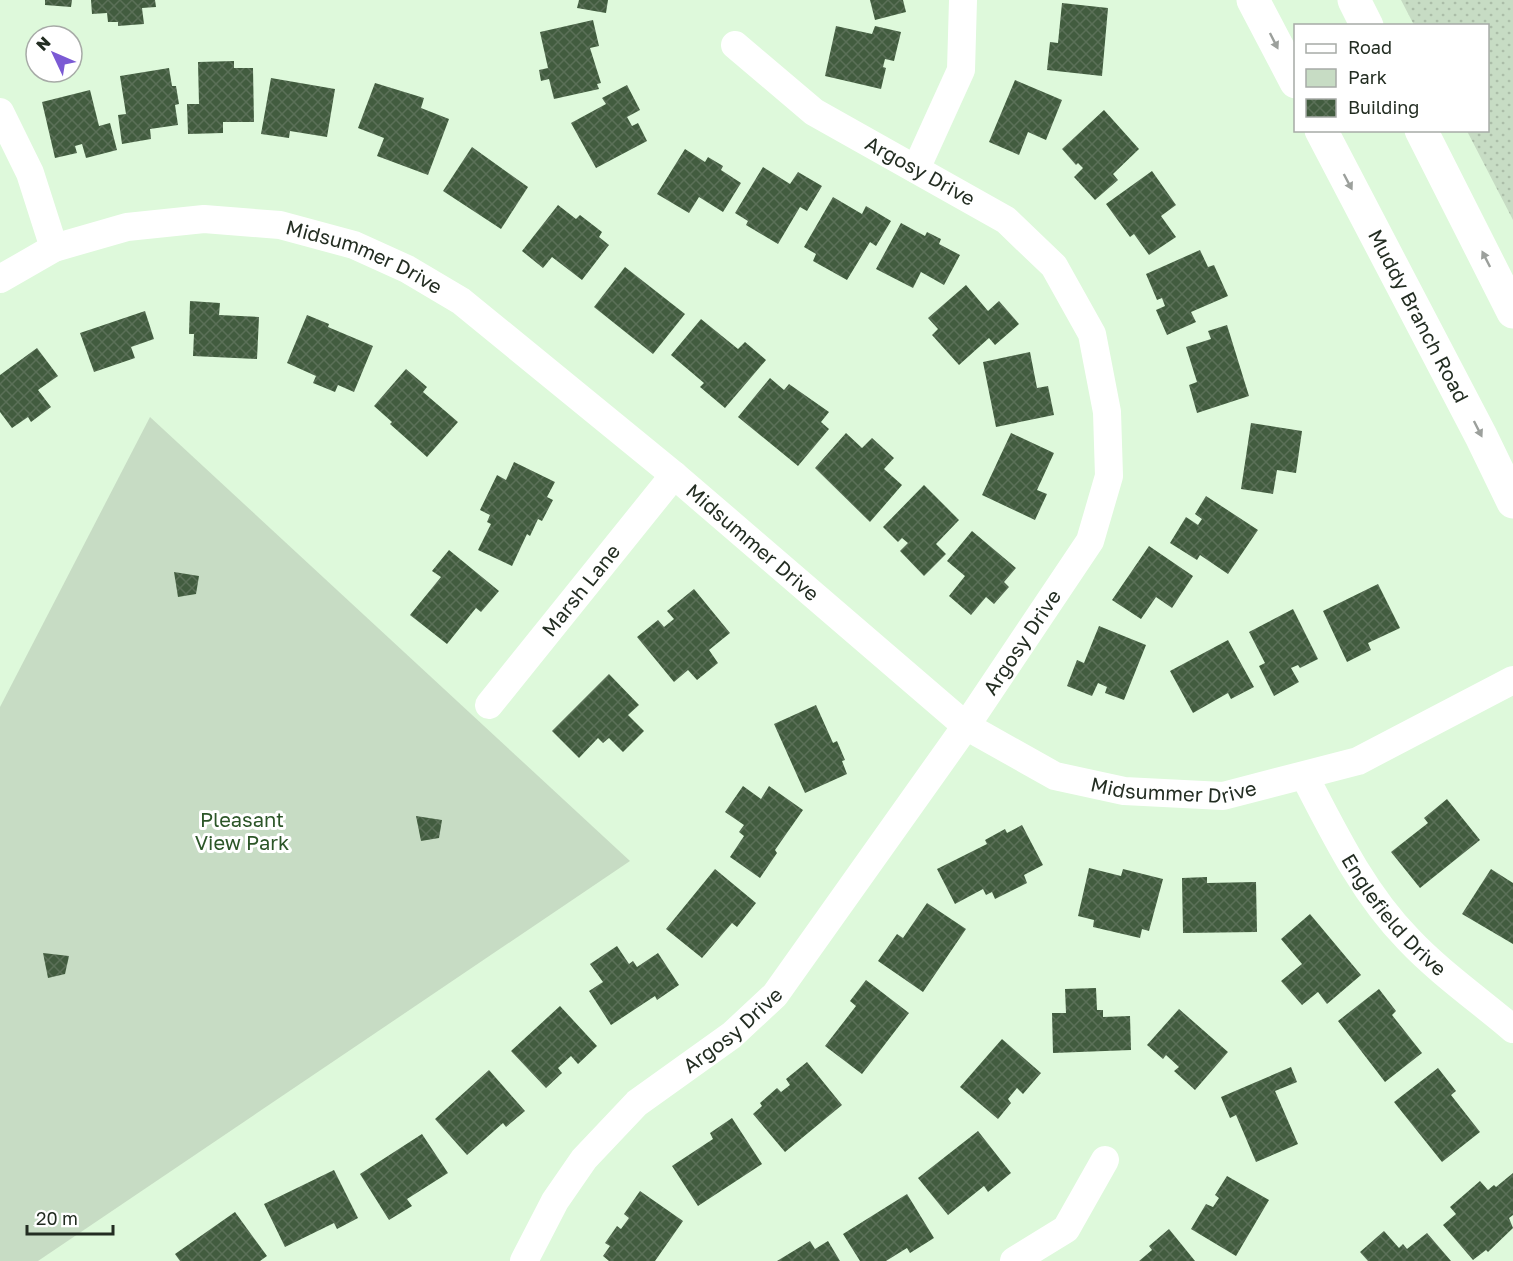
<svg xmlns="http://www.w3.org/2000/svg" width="1513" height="1261" viewBox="0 0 1513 1261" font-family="'Golos Text',sans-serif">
<defs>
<pattern id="grass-dots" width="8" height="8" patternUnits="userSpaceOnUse" patternTransform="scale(1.5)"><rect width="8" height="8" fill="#c7dcc4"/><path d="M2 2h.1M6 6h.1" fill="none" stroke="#abbda8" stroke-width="1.8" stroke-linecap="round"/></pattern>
<pattern id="building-cross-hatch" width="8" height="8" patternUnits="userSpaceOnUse" patternTransform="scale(1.5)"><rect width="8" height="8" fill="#425c3f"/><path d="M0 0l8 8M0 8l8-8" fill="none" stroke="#5b7058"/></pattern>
</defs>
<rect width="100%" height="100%" fill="#def9db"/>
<polygon fill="url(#grass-dots)" points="1401,0 1513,0 1513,220 1467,131 1488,130 1488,26 1414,25"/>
<polygon fill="#c7dcc4" points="150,417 630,861 38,1261 0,1261 0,707"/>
<g fill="url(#building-cross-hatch)">
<polygon points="45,0 72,0 71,7 45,5"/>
<polygon points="91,0 155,0 156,7 142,8 144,24 118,26 118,22 108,22 107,13 92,14"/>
<polygon points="579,0 608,0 606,13 577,8"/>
<polygon points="870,0 903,0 906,12 875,20"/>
<polygon points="1062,3 1108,8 1102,76 1047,70 1050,42 1058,43"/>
<polygon points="593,20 599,46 590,48 601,83 597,84 599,89 554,99 549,79 541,81 539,70 548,68 540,32"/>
<polygon points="836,26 872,34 875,26 901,32 894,61 885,59 883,67 886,68 881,89 825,76"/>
<polygon points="234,61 234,68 253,68 254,122 223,122 223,133 188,134 187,104 199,104 198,62"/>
<polygon points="169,68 172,86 176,86 179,104 175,105 178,125 150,129 151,139 122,144 118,115 126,114 120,76"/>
<polygon points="271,78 335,89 327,137 290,131 289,138 261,134"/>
<polygon points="1015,80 1062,100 1046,140 1028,132 1019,155 989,142"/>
<polygon points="375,83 424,98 421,108 449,119 428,175 377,156 384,138 358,128"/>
<polygon points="627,85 640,110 627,117 632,126 638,123 647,141 596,168 571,123 606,104 602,98"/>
<polygon points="90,90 99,126 110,123 117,150 86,158 82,144 75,146 77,153 55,158 42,102"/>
<polygon points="1104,110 1139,149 1113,174 1118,180 1095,200 1074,177 1083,168 1078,163 1076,165 1062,149"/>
<polygon points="472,147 528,187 501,229 443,191"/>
<polygon points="685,149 705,162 708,157 723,166 721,170 741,183 723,212 699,197 689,213 657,194"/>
<polygon points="763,167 790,184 798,172 822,186 807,211 800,207 778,244 746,225 748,221 735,213"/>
<polygon points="1152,171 1176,205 1161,216 1176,237 1149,255 1134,234 1130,237 1106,204"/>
<polygon points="833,197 862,214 866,206 891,221 876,246 870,242 847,280 813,261 816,254 804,247"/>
<polygon points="558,205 576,219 580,215 602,232 599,237 609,245 582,280 552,257 543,268 522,251"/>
<polygon points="901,223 925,236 927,232 941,239 939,244 960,255 944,285 921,272 913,288 876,269"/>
<polygon points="1200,250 1208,267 1214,265 1228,296 1191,312 1196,322 1167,335 1156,310 1165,306 1162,298 1157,300 1146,274"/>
<polygon points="625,267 685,314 653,354 594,307"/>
<polygon points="966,285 988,311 999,301 1019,324 995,345 989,338 959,365 932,335 938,329 928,318"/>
<polygon points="190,301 220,303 219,315 259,317 257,359 193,356 194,334 189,334"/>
<polygon points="145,311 154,339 131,347 135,358 94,372 80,333"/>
<polygon points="307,315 329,324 328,327 373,346 354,392 338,385 335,392 313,383 316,376 287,363"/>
<polygon points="701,319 738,349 745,342 766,360 725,408 700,387 704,383 671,355"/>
<polygon points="1227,325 1249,396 1197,413 1189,385 1197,382 1186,347 1211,339 1208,331"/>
<polygon points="37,348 58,376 38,390 51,407 31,422 28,417 12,428 0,412 0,375"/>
<polygon points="1030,352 1037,388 1048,386 1054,415 996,427 983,362"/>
<polygon points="406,369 427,387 423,392 458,422 427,457 390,424 392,422 374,406"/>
<polygon points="770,378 784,390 789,384 829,412 821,422 829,429 798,466 738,417"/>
<polygon points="1251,423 1302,431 1296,473 1277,470 1273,494 1241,489"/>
<polygon points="846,433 862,448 872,438 894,458 884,469 902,485 870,522 815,468"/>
<polygon points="1011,433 1054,453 1037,490 1047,494 1035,520 982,495"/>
<polygon points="514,462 555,482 547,497 553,500 542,521 538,519 530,536 527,534 512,566 478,550 491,524 487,522 490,515 480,510 497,475 506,480"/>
<polygon points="924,485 959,520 936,544 946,554 924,576 900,551 908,543 902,538 898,542 883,527"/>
<polygon points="1206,496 1258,530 1228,574 1200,555 1197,560 1170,543 1186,517 1198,525 1202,519 1195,514"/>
<polygon points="972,531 1016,568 1004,582 1009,587 994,604 986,597 971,615 949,596 965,576 947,561"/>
<polygon points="1149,546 1193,576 1172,608 1156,597 1141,619 1112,600"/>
<polygon points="449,550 499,591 481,612 476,608 447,644 410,615 441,577 432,571"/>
<polygon points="174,572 199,576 196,594 178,597"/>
<polygon points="1378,584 1400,628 1368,643 1371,650 1347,662 1323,611"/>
<polygon points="694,589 730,633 709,650 718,663 697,680 688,670 674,682 637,637 658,620 664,627 674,619 667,611"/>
<polygon points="1293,609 1318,659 1300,668 1298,665 1291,668 1299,682 1274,696 1259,666 1265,663 1249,632"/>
<polygon points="1099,626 1146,645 1124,700 1105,693 1107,687 1098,683 1092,696 1067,686 1077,660 1084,663"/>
<polygon points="1228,640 1254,687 1231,699 1228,693 1193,713 1170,671"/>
<polygon points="609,674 639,705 628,715 644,731 623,752 609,738 603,743 598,738 579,758 552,731"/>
<polygon points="816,705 833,743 837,741 845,760 842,761 847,774 805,793 774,724"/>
<polygon points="743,786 761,799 769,786 803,810 775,850 777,853 760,878 730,857 744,836 739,832 744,825 725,812"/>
<polygon points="1447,799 1480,840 1420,888 1391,852 1428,823 1424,818"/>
<polygon points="416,816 442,820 439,838 421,841"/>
<polygon points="1022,825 1043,865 1024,875 1027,883 995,899 992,892 986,895 983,889 955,904 937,869 987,844 985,840 1005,829 1007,833"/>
<polygon points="1089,868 1121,876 1123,869 1163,879 1149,931 1142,929 1140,938 1093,927 1094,920 1078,916"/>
<polygon points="715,869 756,903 737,927 732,923 702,958 666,929"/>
<polygon points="1491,869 1513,883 1513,944 1462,914"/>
<polygon points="1207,877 1207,883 1256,882 1257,932 1183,933 1182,878"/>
<polygon points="927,903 966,929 923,992 878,961 897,934 903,938"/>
<polygon points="1310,914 1361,975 1327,1004 1318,992 1302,1005 1281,981 1302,964 1281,939"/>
<polygon points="617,946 629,964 633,961 637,967 658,953 679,985 657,1000 655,996 611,1025 589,991 603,982 590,964"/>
<polygon points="43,953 69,956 65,974 48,978"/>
<polygon points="866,980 909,1013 862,1074 825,1046 856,1006 850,1001"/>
<polygon points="1096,988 1097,1010 1103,1010 1103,1017 1130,1016 1131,1050 1053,1053 1052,1013 1066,1013 1065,989"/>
<polygon points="1379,989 1396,1011 1392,1015 1422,1053 1385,1082 1338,1021"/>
<polygon points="560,1006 597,1046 578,1064 571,1056 558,1068 562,1073 546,1088 511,1051"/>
<polygon points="1179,1009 1228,1052 1195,1090 1174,1071 1179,1067 1166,1055 1163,1059 1147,1045"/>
<polygon points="1002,1039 1041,1073 1023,1094 1017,1088 1008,1099 1011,1103 998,1119 960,1087"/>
<polygon points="807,1062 842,1105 785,1152 753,1114 762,1106 760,1103 777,1088 781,1092 790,1085 786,1079"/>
<polygon points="1291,1067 1297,1082 1275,1091 1298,1144 1256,1162 1236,1115 1230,1118 1221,1097"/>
<polygon points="1438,1068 1456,1091 1451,1095 1480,1132 1442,1162 1394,1102"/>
<polygon points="489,1070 525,1111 506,1127 503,1123 467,1155 435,1119"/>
<polygon points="732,1118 762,1164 698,1206 672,1166 713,1139 710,1133"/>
<polygon points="978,1131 1011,1173 988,1192 984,1186 948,1215 918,1178"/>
<polygon points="422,1134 448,1173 407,1199 412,1206 389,1220 360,1174"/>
<polygon points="334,1170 358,1218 337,1229 334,1223 285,1247 264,1204"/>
<polygon points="1513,1173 1513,1215 1509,1218 1513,1228 1488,1252 1486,1250 1473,1260 1443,1225 1456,1214 1450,1207 1480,1181 1488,1190 1494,1185 1496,1187"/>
<polygon points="1227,1176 1269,1200 1236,1256 1191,1229 1206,1204 1213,1207 1219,1198 1215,1195"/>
<polygon points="640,1191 683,1221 655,1261 609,1261 603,1256 610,1246 605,1243 617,1226 621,1229 629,1218 624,1214"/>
<polygon points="907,1194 934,1238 910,1253 907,1248 886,1261 860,1261 843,1234"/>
<polygon points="235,1212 267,1256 260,1261 180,1261 175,1254"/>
<polygon points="1169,1229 1195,1261 1139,1261 1152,1250 1149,1246"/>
<polygon points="1384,1231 1399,1248 1403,1244 1407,1249 1427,1233 1451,1261 1368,1261 1360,1252"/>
<polygon points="810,1241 815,1249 828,1241 840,1261 777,1261"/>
</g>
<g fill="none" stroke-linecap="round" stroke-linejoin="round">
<g stroke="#fff" stroke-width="28">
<polyline points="0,112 30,173 54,248"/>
<polyline points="916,169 961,70 963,0"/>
<path id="s1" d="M0,279L54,248L127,227L204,219L280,225L354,245L407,269L461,301L674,475L966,726L1055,776L1124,791L1223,796L1358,761L1513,680"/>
<path id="s2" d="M489,705L674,475"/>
<path id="s3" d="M1305,777C1334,833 1363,893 1408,939C1439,972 1479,1000 1513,1029"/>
<path id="s4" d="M524,1261L555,1201L584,1159L637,1103L732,1035L775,995L966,726L1090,541L1109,476L1107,412L1092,334L1054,266L1006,220L814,112L735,45"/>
<polyline points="1014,1261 1066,1229 1105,1160"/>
</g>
<g stroke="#fff" stroke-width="33">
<polyline points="1253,0 1296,82"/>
<polyline points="1354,0 1367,26"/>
<path id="s5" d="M1321,130L1481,436L1513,502"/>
<polyline points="1421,130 1513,312"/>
</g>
</g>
<defs><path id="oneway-solid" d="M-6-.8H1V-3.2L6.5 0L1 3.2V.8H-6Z" transform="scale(1.5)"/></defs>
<g fill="#9ca09c">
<use href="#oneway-solid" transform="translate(1274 41) rotate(63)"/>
<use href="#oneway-solid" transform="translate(1348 182) rotate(62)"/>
<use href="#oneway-solid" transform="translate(1486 259) rotate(-117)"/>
<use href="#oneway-solid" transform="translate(1478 429) rotate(63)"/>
</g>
<g text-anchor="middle" stroke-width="6" stroke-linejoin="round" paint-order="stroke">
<g font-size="20" fill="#232d22" stroke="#fff">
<text transform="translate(920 171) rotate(29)" y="7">Argosy Drive</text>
<text dy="7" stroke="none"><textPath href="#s1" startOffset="382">Midsummer Drive</textPath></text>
<text dy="7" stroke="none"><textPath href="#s5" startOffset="210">Muddy Branch Road</textPath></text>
<text dy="7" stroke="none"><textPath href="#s1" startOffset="868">Midsummer Drive</textPath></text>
<text dy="7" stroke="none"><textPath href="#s2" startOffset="147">Marsh Lane</textPath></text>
<text dy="7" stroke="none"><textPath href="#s4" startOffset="802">Argosy Drive</textPath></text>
<text dy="7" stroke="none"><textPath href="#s1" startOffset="1372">Midsummer Drive</textPath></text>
<text dy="7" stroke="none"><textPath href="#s3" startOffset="165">Englefield Drive</textPath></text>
<text dy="7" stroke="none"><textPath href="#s4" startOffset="316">Argosy Drive</textPath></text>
</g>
<g font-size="20" fill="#2c5628" stroke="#fff">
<text x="242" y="827">Pleasant<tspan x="242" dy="23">View Park</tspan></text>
</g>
</g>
<rect x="1294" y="24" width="195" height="108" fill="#ffffff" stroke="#a7aba7" stroke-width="1.5"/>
<rect x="1306" y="44" width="30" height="9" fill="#ffffff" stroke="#a7aba7" stroke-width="1.5"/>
<text x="1348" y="54" font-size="18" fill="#232d22">Road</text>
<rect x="1306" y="69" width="30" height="18" fill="#c7dcc4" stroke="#a7aba7" stroke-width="1.5"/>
<text x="1348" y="84" font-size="18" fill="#232d22">Park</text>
<rect x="1306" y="99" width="30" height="18" fill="url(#building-cross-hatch)" stroke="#a7aba7" stroke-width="1.5"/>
<text x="1348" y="114" font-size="18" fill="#232d22">Building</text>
<g transform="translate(54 54) rotate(314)"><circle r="28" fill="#ffffff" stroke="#a7aba7" stroke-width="1.5"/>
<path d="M0-4.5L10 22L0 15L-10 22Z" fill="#7b5ad4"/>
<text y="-9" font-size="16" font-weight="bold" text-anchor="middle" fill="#232d22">N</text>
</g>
<path d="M27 1225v9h86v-9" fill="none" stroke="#232d22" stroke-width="3"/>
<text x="36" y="1225" font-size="18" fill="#232d22" stroke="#ffffff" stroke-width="4.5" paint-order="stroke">20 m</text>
</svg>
